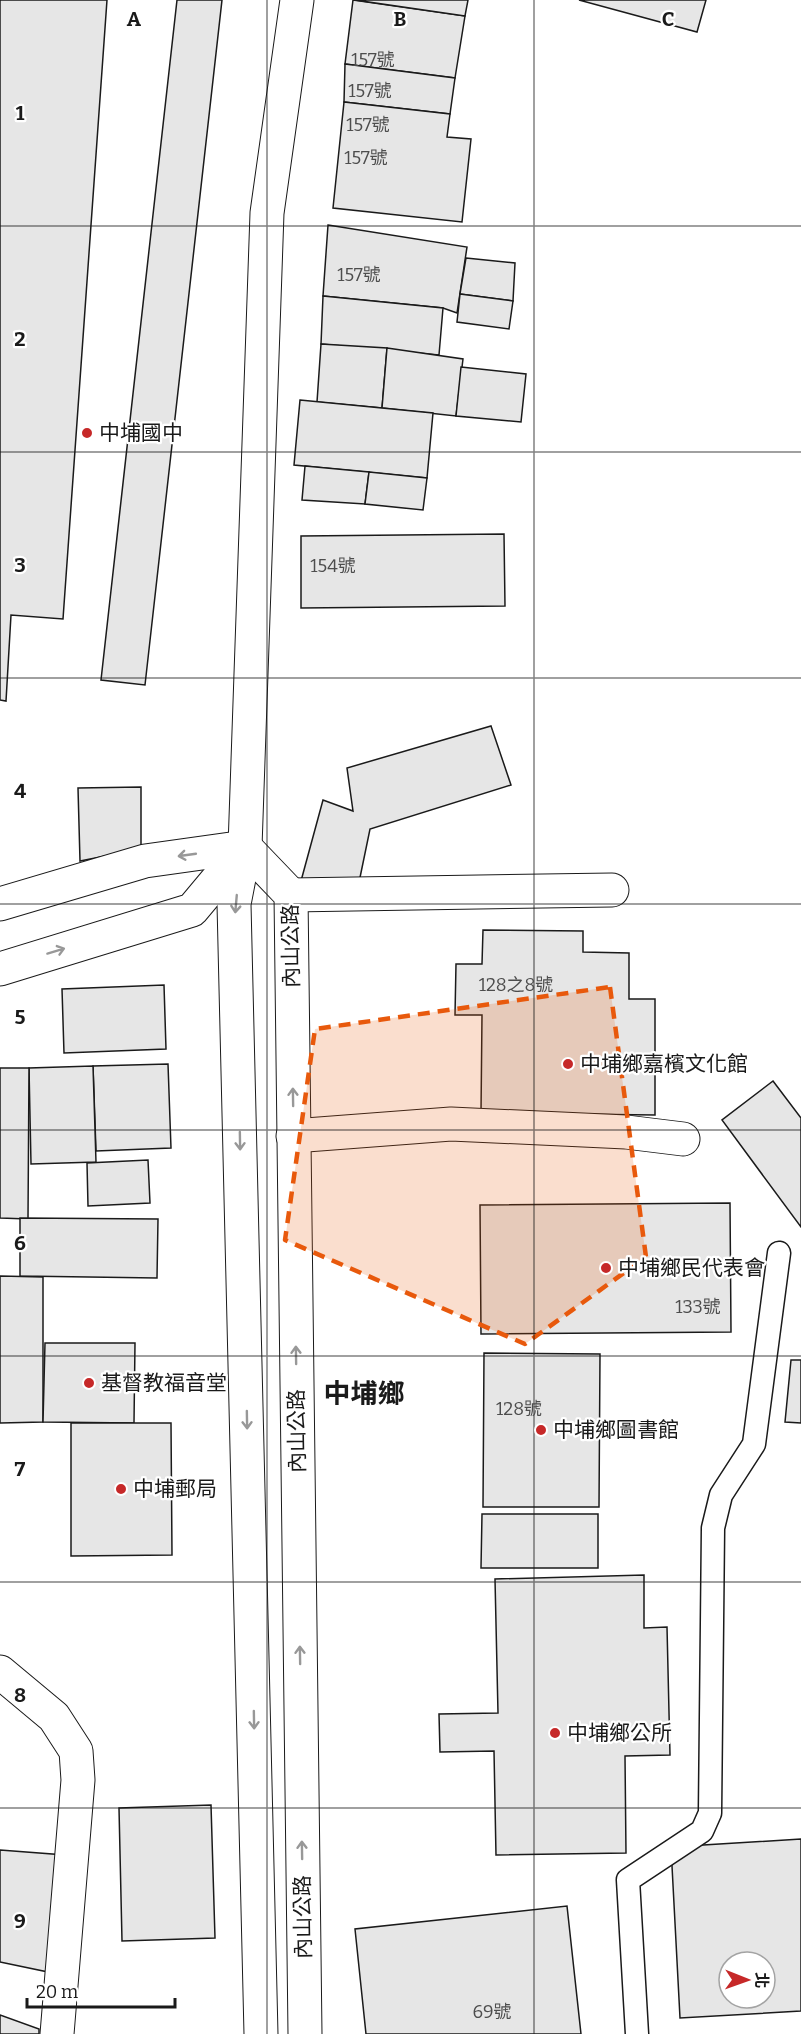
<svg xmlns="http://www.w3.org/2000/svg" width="801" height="2034" viewBox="0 0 801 2034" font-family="Bitter,'Noto Sans TC',serif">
<rect width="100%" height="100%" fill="#fff"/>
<g fill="#e6e6e6" stroke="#1a1a1a" stroke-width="1.5" fill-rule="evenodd">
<polygon points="0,0 107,0 63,619 11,615 6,701 0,700"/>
<polygon points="177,0 222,0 145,685 101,680"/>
<polygon points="353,0 465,16 455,78 345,64"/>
<polygon points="355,0 468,0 465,16"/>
<polygon points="579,0 706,0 697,32"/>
<polygon points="345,64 455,78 450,114 344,102"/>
<polygon points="344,102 450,114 447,137 471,139 462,222 333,208"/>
<polygon points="328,225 467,247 457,313 443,308 323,296"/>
<polygon points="466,258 515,263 513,301 460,294"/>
<polygon points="460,294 513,301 509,329 457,322"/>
<polygon points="323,296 443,308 439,355 321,344"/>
<polygon points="321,344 387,348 382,408 317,402"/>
<polygon points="387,348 463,359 456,416 382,408"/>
<polygon points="461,367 526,374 521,422 456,416"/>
<polygon points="300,400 433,413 427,478 294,465"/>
<polygon points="305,466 369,472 365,504 302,500"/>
<polygon points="369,472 427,478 423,510 365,504"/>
<polygon points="504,534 505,606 301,608 301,536"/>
<polygon points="491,726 511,785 370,829 357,892 301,881 323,800 353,811 347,768"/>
<polygon points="141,787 141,849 80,861 78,788"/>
<polygon points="483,930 583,931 583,952 629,953 629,999 655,999 655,1115 481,1113 482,1015 455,1015 456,964 482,964"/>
<polygon points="164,985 166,1049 64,1053 62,989"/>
<polygon points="168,1064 171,1148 96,1151 93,1066"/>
<polygon points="93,1066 96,1162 31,1164 29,1068"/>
<polygon points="0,1068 29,1068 28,1219 0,1218"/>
<polygon points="773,1081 801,1118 801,1227 722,1120"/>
<polygon points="148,1160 150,1203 88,1206 87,1163"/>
<polygon points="730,1203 731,1332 481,1334 480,1205"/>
<polygon points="20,1218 158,1219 157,1278 20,1276"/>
<polygon points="0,1276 43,1277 43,1422 0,1423"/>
<polygon points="45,1343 135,1343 134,1423 43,1422"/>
<polygon points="484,1353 600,1354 599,1507 483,1507"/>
<polygon points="791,1360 801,1360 801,1423 785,1422"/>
<polygon points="71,1423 171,1423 172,1555 71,1556"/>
<polygon points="482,1514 598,1514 598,1568 481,1568"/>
<polygon points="644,1575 644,1628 667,1627 670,1755 625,1756 626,1853 496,1855 494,1751 440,1752 439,1714 498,1713 495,1579"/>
<polygon points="211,1805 215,1938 122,1941 119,1808"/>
<path d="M801,1839V2011L680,2018L671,1847ZM729,1962H765V1998H729Z"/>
<polygon points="0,1850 65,1855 53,1973 0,1962"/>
<polygon points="567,1906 581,2034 366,2034 355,1929"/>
<polygon points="0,2015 39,2029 39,2034 0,2034"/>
</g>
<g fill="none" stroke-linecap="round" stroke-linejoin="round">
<g stroke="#1a1a1a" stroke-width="25">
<polyline id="service" points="637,2034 628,1880 702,1831 710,1813 713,1528 721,1495 754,1444 779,1253"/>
</g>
<g stroke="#1a1a1a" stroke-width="35">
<g id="minor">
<polyline points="291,895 612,890"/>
<polyline points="293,1136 451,1124 626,1132 683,1139"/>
<polyline points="0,1672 54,1717 76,1751 78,1780 57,2034"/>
</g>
</g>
<g stroke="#1a1a1a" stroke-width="35">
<polyline id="tertiary" points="245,847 267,213 297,0"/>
</g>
<g stroke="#1a1a1a" stroke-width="35">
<g id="primary">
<polyline points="245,847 291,895 305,2034"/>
<polyline points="245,847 234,904 261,2034"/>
<polyline points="0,904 145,861 245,847"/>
<polyline points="0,969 192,910 243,849"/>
</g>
</g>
<use href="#service" stroke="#fff" stroke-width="22"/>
<use href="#minor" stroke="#fff" stroke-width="33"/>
<use href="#tertiary" stroke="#fff" stroke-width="33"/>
<use href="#primary" stroke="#fff" stroke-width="33"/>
</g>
<defs><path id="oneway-shaft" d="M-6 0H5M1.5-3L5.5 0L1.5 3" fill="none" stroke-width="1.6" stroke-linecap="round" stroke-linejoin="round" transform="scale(1.5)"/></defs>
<g stroke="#989898">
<use href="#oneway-shaft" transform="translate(187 855) rotate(172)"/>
<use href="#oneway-shaft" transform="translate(236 904) rotate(95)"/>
<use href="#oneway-shaft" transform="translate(56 951) rotate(-17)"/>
<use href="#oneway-shaft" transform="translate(293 1097) rotate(-91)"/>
<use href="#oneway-shaft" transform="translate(240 1141) rotate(89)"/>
<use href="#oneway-shaft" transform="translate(296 1355) rotate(-91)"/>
<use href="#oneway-shaft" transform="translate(247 1420) rotate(89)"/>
<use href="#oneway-shaft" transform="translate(300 1655) rotate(-91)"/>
<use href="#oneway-shaft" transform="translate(254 1720) rotate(89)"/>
<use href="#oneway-shaft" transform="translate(302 1850) rotate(-91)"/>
</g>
<path fill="#e8590c" fill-opacity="0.2" stroke="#e8590c" stroke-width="4.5" stroke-dasharray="12 8" stroke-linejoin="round" d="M610,987L646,1257L525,1344L285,1240L315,1029Z"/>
<path fill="none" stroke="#1a1a1a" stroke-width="1.5" stroke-opacity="0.55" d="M267,0V2034M534,0V2034M0,226H801M0,452H801M0,678H801M0,904H801M0,1130H801M0,1356H801M0,1582H801M0,1808H801"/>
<g fill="#c62828" stroke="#fff" stroke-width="2">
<circle cx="87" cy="433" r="6"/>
<circle cx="568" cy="1064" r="6"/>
<circle cx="606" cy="1268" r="6"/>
<circle cx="89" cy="1383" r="6"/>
<circle cx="541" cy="1430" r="6"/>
<circle cx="121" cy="1489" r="6"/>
<circle cx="555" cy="1733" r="6"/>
</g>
<g text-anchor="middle" stroke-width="4.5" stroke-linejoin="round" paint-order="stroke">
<g font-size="18" fill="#4d4d4d">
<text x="373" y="66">157號</text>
<text x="370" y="97">157號</text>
<text x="368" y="131">157號</text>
<text x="366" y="164">157號</text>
<text x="359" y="281">157號</text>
<text x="333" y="572">154號</text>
<text x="516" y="991">128之8號</text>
<text x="698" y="1313">133號</text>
<text x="519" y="1415">128號</text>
<text x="492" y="2018">69號</text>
</g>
<g font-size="21" fill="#1a1a1a" stroke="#fff" text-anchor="start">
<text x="99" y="440">中埔國中</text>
<text x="580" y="1071">中埔鄉嘉檳文化館</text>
<text x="618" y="1275">中埔鄉民代表會</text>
<text x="101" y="1390">基督教福音堂</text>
<text x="553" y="1437">中埔鄉圖書館</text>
<text x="133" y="1496">中埔郵局</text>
<text x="567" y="1740">中埔鄉公所</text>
</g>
<g font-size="21" fill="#1a1a1a" stroke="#fff">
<text transform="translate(291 946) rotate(-91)" y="7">內山公路</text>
<text transform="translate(297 1431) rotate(-91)" y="7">內山公路</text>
<text transform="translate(303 1917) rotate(-91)" y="7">內山公路</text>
</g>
<g font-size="27" font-weight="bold" fill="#1a1a1a" stroke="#fff">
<text x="364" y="1403">中埔鄉</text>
</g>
</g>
<g font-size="20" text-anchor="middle" font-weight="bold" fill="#1a1a1a" stroke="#fff" stroke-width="4.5" stroke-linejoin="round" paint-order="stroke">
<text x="134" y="26">A</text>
<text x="400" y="26">B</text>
<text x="668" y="26">C</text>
<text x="20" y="120">1</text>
<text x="20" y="346">2</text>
<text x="20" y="572">3</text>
<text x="20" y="798">4</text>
<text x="20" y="1024">5</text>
<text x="20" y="1250">6</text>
<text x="20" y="1476">7</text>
<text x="20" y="1702">8</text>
<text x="20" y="1928">9</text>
</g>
<g transform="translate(747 1980) rotate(91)"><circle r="28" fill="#ffffff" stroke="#a3a3a3" stroke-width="1.5"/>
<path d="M0-4.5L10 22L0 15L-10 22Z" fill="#c62828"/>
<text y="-9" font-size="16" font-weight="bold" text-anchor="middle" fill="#1a1a1a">北</text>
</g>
<path d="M27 1998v9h148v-9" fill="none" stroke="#1a1a1a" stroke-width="3"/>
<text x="36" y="1998" font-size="18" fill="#1a1a1a" stroke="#ffffff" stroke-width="4.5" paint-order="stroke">20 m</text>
</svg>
